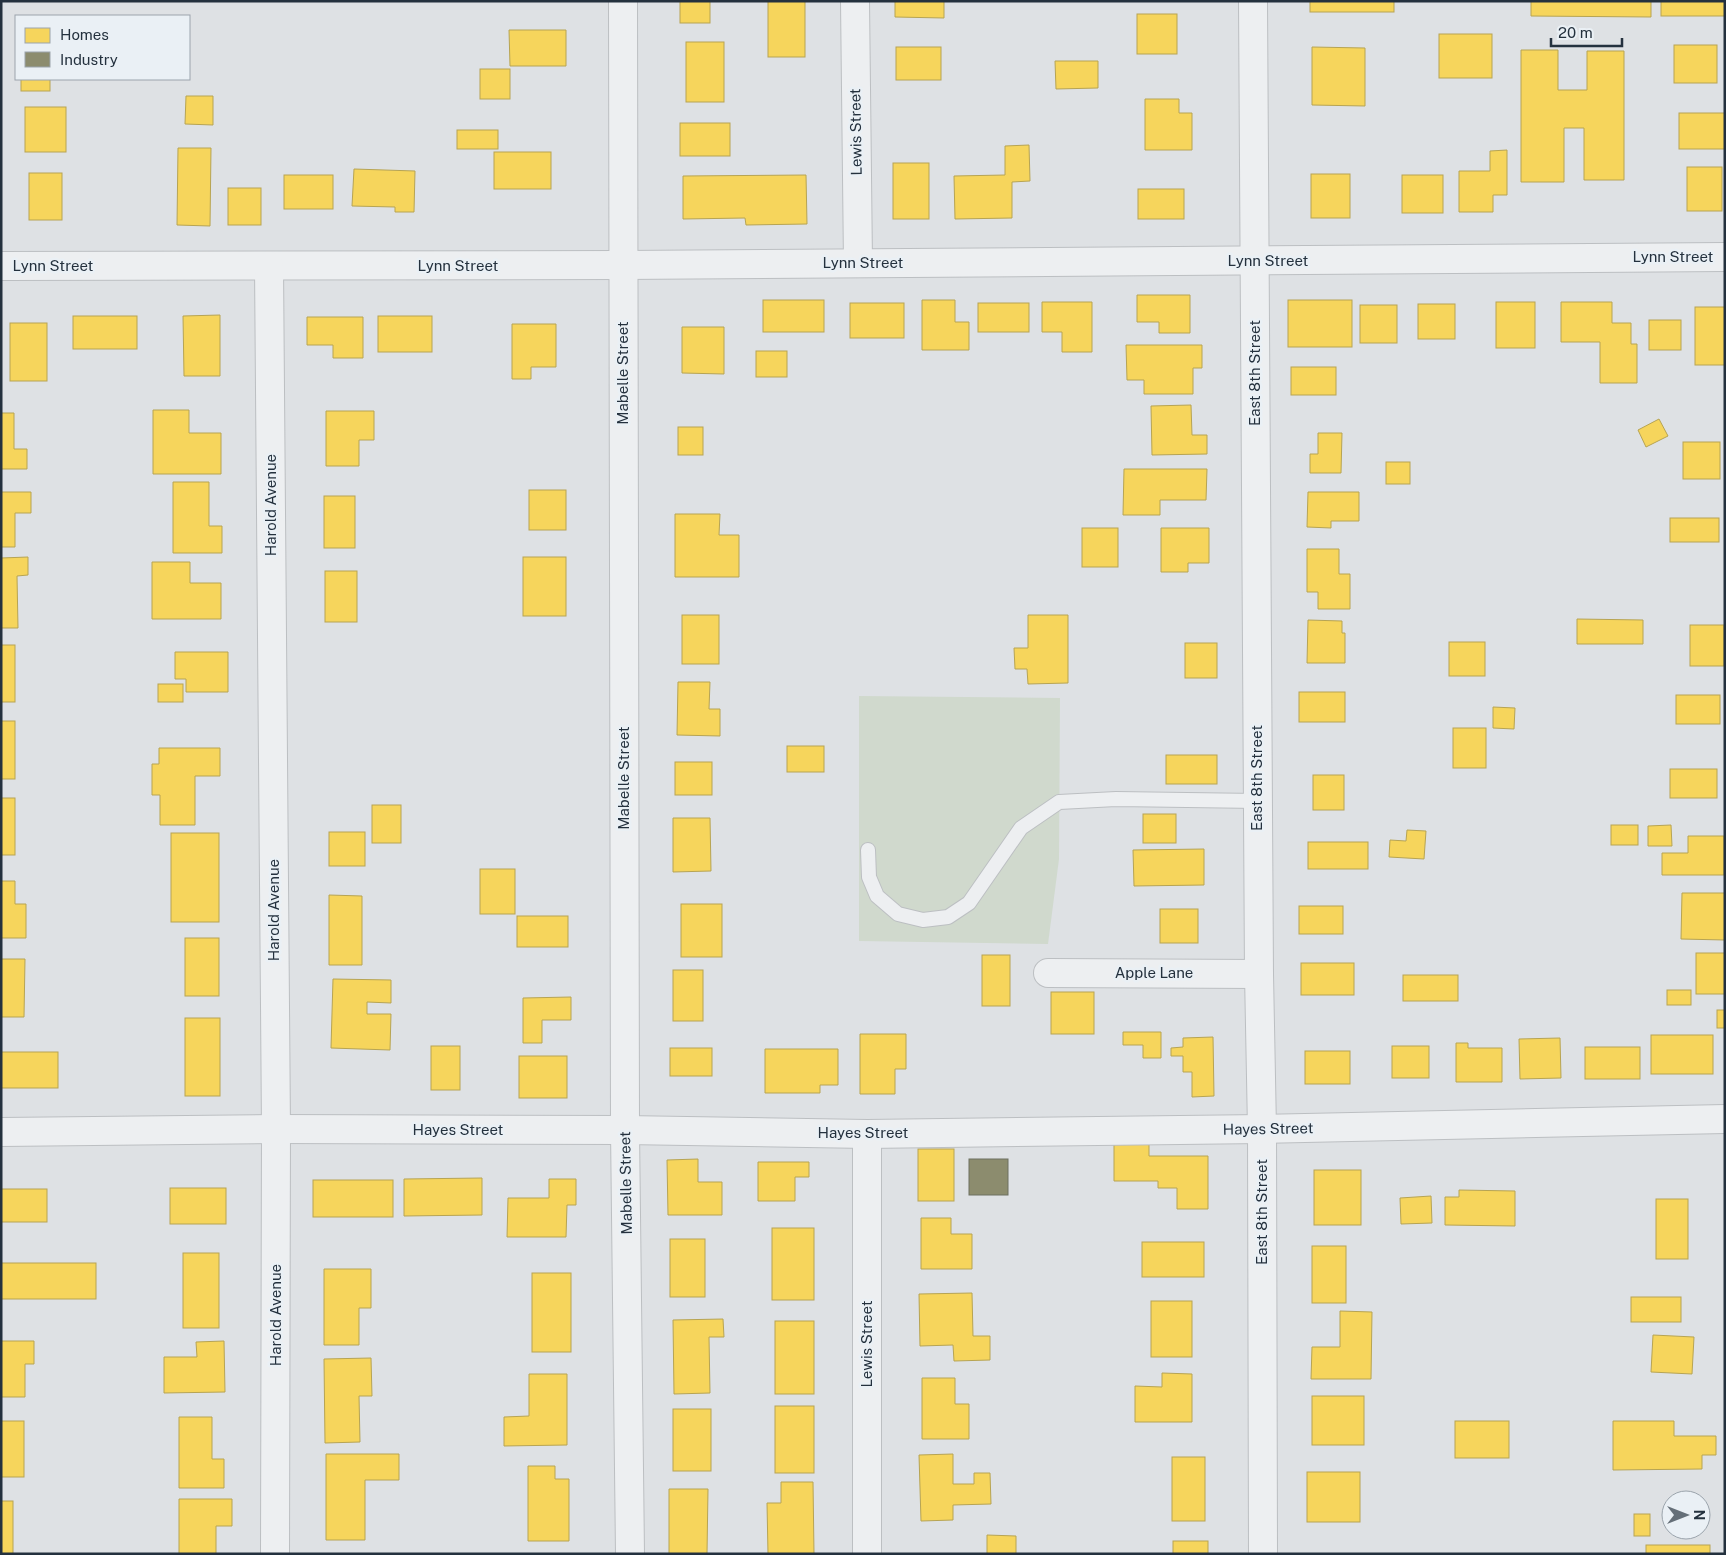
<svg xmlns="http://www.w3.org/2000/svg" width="1726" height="1555" viewBox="0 0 1726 1555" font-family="'Public Sans',sans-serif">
<rect width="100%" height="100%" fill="#dee1e4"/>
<polygon fill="#d0d9cd" points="859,696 1060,698 1059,859 1048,944 859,941"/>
<g fill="#f6d55c" stroke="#b7a453">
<rect x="680" y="1" width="30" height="22"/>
<rect x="768" y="1" width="37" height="56"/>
<polygon points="895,1 944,1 944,18 895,17"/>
<rect x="1310" y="1" width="84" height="11"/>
<polygon points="1531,1 1651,1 1651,17 1531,16"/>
<rect x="1661" y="1" width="64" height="15"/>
<rect x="1137" y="14" width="40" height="40"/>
<polygon points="509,30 566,30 566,66 510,66"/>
<rect x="1439" y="34" width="53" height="44"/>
<rect x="686" y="42" width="38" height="60"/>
<rect x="1674" y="45" width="43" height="38"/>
<rect x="896" y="47" width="45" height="33"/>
<polygon points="1312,47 1365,48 1365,106 1312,105"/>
<polygon points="1521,50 1558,50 1558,90 1587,90 1587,51 1624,51 1624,180 1584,180 1584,128 1564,128 1564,182 1521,182"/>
<polygon points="1055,61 1098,61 1098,88 1056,89"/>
<rect x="480" y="69" width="30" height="30"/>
<rect x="21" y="79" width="29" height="12"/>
<polygon points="186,96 213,96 213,125 185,124"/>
<polygon points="1145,99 1179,99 1179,113 1192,113 1192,150 1145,150"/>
<rect x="25" y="107" width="41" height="45"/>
<rect x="1679" y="113" width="46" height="36"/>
<rect x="680" y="123" width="50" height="33"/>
<rect x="457" y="130" width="41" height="19"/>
<polygon points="1029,145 1030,181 1012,182 1012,218 955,219 954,176 1005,175 1005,146"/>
<polygon points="178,148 211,148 210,226 177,225"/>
<polygon points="1507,150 1507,195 1493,195 1493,212 1459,212 1459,171 1490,171 1490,151"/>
<rect x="494" y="152" width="57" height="37"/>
<rect x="893" y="163" width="36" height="56"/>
<rect x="1687" y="167" width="35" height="44"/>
<polygon points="354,169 415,171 414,212 395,212 395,207 352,206"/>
<rect x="29" y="173" width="33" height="47"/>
<rect x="1311" y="174" width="39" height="44"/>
<rect x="284" y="175" width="49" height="34"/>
<polygon points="806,175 807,224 746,225 745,218 683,219 683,176"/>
<rect x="1402" y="175" width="41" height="38"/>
<rect x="228" y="188" width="33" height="37"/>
<rect x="1138" y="189" width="46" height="30"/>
<polygon points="1137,295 1190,295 1190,333 1159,333 1159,322 1137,322"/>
<rect x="763" y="300" width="61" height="32"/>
<polygon points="922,300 955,300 955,322 969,322 969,350 922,350"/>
<rect x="1288" y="300" width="64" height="47"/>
<polygon points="1042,302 1092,302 1092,352 1062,352 1062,332 1042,332"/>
<rect x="1496" y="302" width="39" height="46"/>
<polygon points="1561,302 1612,302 1612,323 1631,323 1631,344 1637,344 1637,383 1600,383 1600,342 1561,342"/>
<rect x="850" y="303" width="54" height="35"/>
<rect x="978" y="303" width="51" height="29"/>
<rect x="1418" y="304" width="37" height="35"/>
<rect x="1360" y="305" width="37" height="38"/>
<rect x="1695" y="307" width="30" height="58"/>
<polygon points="220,315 220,376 184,376 183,316"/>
<rect x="73" y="316" width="64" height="33"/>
<rect x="378" y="316" width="54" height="36"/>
<polygon points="307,317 363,317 363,358 333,358 333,345 307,345"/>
<rect x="1649" y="320" width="32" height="30"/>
<rect x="10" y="323" width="37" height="58"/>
<polygon points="512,324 556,324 556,367 531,367 531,379 512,379"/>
<polygon points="682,327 724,327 724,374 682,373"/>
<polygon points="1126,345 1202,345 1202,368 1193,368 1193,394 1144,394 1144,380 1127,380"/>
<rect x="756" y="351" width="31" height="26"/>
<rect x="1291" y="367" width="45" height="28"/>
<polygon points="1191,405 1192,435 1207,435 1207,454 1152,455 1151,406"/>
<polygon points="153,410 189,410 189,433 221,433 221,474 153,474"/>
<polygon points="326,411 374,411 374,440 359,440 359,466 326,466"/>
<polygon points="1,413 14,413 14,449 27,449 27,469 1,469"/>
<polygon points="1659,419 1668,436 1646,447 1638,430"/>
<rect x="678" y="427" width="25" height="28"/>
<polygon points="1318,433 1342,433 1341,473 1310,473 1310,454 1318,454"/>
<rect x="1683" y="442" width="37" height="37"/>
<rect x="1386" y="462" width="24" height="22"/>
<polygon points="1124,469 1207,469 1206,500 1160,500 1160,515 1123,515"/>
<polygon points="173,482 209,482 209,526 222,526 222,553 173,553"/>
<rect x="529" y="490" width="37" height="40"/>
<polygon points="1,492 31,492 31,513 15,513 15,547 1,547"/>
<polygon points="1308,492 1359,492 1359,521 1331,521 1331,528 1307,527"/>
<rect x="324" y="496" width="31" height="52"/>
<polygon points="675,514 720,514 719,535 739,535 739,577 675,577"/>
<rect x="1670" y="518" width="49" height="24"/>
<rect x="1082" y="528" width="36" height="39"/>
<polygon points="1161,528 1209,528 1209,563 1188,563 1188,572 1161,572"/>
<polygon points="1307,549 1339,549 1339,574 1350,574 1350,609 1318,609 1318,592 1307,592"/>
<polygon points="28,557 28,575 17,576 18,628 1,628 1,558"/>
<rect x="523" y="557" width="43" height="59"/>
<polygon points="152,562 190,562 190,583 221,583 221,619 152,619"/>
<rect x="325" y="571" width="32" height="51"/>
<rect x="682" y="615" width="37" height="49"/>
<polygon points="1028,615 1068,615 1068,683 1028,684 1027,669 1015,669 1014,648 1028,648"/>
<polygon points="1577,619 1643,620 1643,644 1577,644"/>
<polygon points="1308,620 1342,621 1342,633 1345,633 1345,663 1307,663"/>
<rect x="1690" y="625" width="34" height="41"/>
<rect x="1449" y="642" width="36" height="34"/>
<rect x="1185" y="643" width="32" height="35"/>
<rect x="1" y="645" width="14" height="57"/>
<polygon points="175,652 228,652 228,692 186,692 186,679 175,679"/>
<polygon points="678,682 710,682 709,709 720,709 720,736 677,735"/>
<rect x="158" y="684" width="25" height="18"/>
<rect x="1299" y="692" width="46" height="30"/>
<rect x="1676" y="695" width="44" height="29"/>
<polygon points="1493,707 1515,708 1514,729 1493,728"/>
<rect x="1" y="721" width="14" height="58"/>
<rect x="1453" y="728" width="33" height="40"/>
<rect x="787" y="746" width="37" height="26"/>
<polygon points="159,748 220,748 220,776 195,776 195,825 160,825 160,795 152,795 152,764 159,764"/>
<rect x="1166" y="755" width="51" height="29"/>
<rect x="675" y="762" width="37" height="33"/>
<rect x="1670" y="769" width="47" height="29"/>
<rect x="1313" y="775" width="31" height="35"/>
<rect x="1" y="798" width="14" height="57"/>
<rect x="372" y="805" width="29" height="38"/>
<rect x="1143" y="814" width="33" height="29"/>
<polygon points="673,818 710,818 711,871 673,872"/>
<rect x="1611" y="825" width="27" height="20"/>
<polygon points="1671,825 1672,846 1648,846 1648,826"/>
<polygon points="1407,830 1426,831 1424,859 1389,857 1390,840 1406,841"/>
<rect x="329" y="832" width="36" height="34"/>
<rect x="171" y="833" width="48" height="89"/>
<polygon points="1688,836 1724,836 1724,875 1662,875 1662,853 1688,853"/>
<rect x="1308" y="842" width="60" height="27"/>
<polygon points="1204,849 1204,885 1134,886 1133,850"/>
<rect x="480" y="869" width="35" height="45"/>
<polygon points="1,881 15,881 15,904 26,904 26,938 1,938"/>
<polygon points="1682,893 1725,893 1725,940 1681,939"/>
<polygon points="329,895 362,896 362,965 329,965"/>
<rect x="681" y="904" width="41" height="53"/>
<rect x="1299" y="906" width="44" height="28"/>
<rect x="1160" y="909" width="38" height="34"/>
<rect x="517" y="916" width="51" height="31"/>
<rect x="185" y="938" width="34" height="58"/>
<rect x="1696" y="953" width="29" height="41"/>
<rect x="982" y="955" width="28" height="51"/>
<polygon points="1,959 25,959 24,1017 1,1017"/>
<rect x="1301" y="963" width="53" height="32"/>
<rect x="673" y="970" width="30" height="51"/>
<rect x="1403" y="975" width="55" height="26"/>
<polygon points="333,979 391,980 391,1003 367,1002 367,1014 391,1014 390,1050 331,1048"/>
<rect x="1667" y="990" width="24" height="15"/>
<rect x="1051" y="992" width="43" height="42"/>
<polygon points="571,997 571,1020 542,1020 542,1043 523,1043 523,998"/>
<rect x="1717" y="1010" width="8" height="18"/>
<rect x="185" y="1018" width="35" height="78"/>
<polygon points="1123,1032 1161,1032 1161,1058 1143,1058 1143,1045 1123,1045"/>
<polygon points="860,1034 906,1034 906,1069 895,1069 895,1094 860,1094"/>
<rect x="1651" y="1035" width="62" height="39"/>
<polygon points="1213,1037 1214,1096 1192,1097 1192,1072 1183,1072 1183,1056 1171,1056 1171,1048 1183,1047 1183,1038"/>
<polygon points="1560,1038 1561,1078 1520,1079 1519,1039"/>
<polygon points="1456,1043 1468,1043 1468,1048 1502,1048 1502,1082 1456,1082"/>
<rect x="431" y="1046" width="29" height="44"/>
<rect x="1392" y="1046" width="37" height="32"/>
<rect x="1585" y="1047" width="55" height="32"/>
<rect x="670" y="1048" width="42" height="28"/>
<polygon points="765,1049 838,1049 838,1085 820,1085 820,1093 765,1093"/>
<rect x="1305" y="1051" width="45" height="33"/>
<rect x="1" y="1052" width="57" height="36"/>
<rect x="519" y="1056" width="48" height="42"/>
<polygon points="1114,1143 1149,1143 1149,1156 1208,1156 1208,1209 1177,1209 1177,1188 1158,1188 1158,1181 1114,1181"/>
<rect x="918" y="1149" width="36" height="52"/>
<polygon points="698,1159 698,1182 722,1182 722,1215 668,1215 667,1160"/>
<polygon points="758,1162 809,1162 809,1177 795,1177 795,1201 758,1201"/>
<rect x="1314" y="1170" width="47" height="55"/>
<polygon points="482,1178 482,1215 404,1216 404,1179"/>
<polygon points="549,1179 576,1179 576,1205 567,1205 566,1237 507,1237 508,1198 549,1198"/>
<rect x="313" y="1180" width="80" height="37"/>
<rect x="170" y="1188" width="56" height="36"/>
<rect x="1" y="1189" width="46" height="33"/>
<polygon points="1459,1190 1515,1191 1515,1226 1445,1225 1445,1197 1459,1197"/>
<polygon points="1431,1196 1432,1223 1401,1224 1400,1198"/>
<rect x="1656" y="1199" width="32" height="60"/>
<polygon points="921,1218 951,1218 951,1234 972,1234 972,1269 921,1269"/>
<rect x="772" y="1228" width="42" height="72"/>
<rect x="670" y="1239" width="35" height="58"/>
<rect x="1142" y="1242" width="62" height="35"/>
<rect x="1312" y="1246" width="34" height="57"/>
<rect x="183" y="1253" width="36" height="75"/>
<rect x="1" y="1263" width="95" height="36"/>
<polygon points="324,1269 371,1269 371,1308 359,1308 359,1345 324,1345"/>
<rect x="532" y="1273" width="39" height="79"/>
<polygon points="972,1293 973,1336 990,1336 990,1360 954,1361 953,1345 920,1346 919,1294"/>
<rect x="1631" y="1297" width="50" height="25"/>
<rect x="1151" y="1301" width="41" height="56"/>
<polygon points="1340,1311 1372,1312 1371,1379 1311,1379 1312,1347 1340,1347"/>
<polygon points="723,1319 724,1337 709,1337 710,1393 674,1394 673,1320"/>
<rect x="775" y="1321" width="39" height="73"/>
<polygon points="1653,1335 1694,1337 1692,1374 1651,1372"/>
<polygon points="1,1341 34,1341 34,1364 25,1364 25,1397 1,1397"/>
<polygon points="224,1341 225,1392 164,1393 164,1357 197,1357 196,1342"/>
<polygon points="371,1358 372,1396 359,1396 360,1442 325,1443 324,1359"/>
<polygon points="1162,1373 1192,1374 1192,1422 1135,1422 1135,1386 1162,1387"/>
<polygon points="529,1374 567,1374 567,1445 504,1446 504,1417 529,1416"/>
<polygon points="922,1378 955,1378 955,1404 969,1404 969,1439 922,1439"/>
<rect x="1312" y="1396" width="52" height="49"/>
<rect x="775" y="1406" width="39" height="67"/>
<rect x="673" y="1409" width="38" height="62"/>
<polygon points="179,1417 212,1417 212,1459 224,1459 224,1488 179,1488"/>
<rect x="1" y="1421" width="23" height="56"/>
<rect x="1455" y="1421" width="54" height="37"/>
<polygon points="1613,1421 1674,1421 1674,1436 1716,1436 1716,1455 1702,1455 1702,1469 1613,1470"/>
<polygon points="326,1454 399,1454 399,1480 365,1480 365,1540 326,1540"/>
<polygon points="953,1454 953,1484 974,1484 974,1473 990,1473 991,1504 953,1505 953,1520 921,1521 919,1455"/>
<rect x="1172" y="1457" width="33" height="64"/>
<polygon points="528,1466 555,1466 555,1479 569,1479 569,1541 528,1541"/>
<rect x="1307" y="1472" width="53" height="50"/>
<polygon points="781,1482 813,1482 814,1554 768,1554 767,1503 781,1503"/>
<polygon points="669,1489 708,1489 707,1554 669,1554"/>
<polygon points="179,1499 232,1499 232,1526 216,1526 216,1554 179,1554"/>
<rect x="1" y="1501" width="12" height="53"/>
<rect x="1634" y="1514" width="16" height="22"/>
<polygon points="987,1535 1016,1536 1016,1554 987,1554"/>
<rect x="1173" y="1541" width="35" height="13"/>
<rect x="1646" y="1545" width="64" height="9"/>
</g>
<rect fill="#8c8c6e" stroke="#6d7160" x="969" y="1159" width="39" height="36"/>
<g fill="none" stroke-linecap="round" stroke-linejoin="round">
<g stroke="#bcbfc2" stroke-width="16">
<polyline id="service" points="868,850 869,877 877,896 898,914 923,920 948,917 969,903 1021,828 1059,802 1116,799 1258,801"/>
</g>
<g stroke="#bcbfc2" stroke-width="30">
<g id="minor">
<polyline points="623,1 625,1130 630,1554"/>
<polyline points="855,1 858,263"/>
<polyline points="1253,1 1259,974 1262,1129 1263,1554"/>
<polyline points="1,266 623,265 1725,257"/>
<polyline points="269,266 276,1129 275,1554"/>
<polyline points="1048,973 1259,974"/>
<polyline points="1,1132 276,1129 625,1130 867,1134 1262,1129 1725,1119"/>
<polyline points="867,1134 867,1554"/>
</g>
</g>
<use href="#service" stroke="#edeff1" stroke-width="14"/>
<use href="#minor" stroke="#edeff1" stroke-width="28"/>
</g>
<g text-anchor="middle" stroke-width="5" stroke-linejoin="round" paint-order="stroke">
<g font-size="15" fill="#24313e" stroke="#eaf0f5">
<text transform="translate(856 132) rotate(-91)" y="5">Lewis Street</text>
<text x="1673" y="262">Lynn Street</text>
<text x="1268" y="266">Lynn Street</text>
<text x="863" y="268">Lynn Street</text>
<text x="53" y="271">Lynn Street</text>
<text x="458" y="271">Lynn Street</text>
<text transform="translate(623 373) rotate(-90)" y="5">Mabelle Street</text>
<text transform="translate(1255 373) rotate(-90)" y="5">East 8th Street</text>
<text transform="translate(271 505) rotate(-90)" y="5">Harold Avenue</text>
<text transform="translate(624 778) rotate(-90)" y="5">Mabelle Street</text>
<text transform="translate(1257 778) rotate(-90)" y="5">East 8th Street</text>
<text transform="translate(274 910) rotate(-90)" y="5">Harold Avenue</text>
<text x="1154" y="978">Apple Lane</text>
<text transform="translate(1268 1129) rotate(-1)" y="5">Hayes Street</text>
<text x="458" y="1135">Hayes Street</text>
<text x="863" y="1138">Hayes Street</text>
<text transform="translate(626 1183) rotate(-91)" y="5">Mabelle Street</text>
<text transform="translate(1262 1212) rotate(-90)" y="5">East 8th Street</text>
<text transform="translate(276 1315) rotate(-90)" y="5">Harold Avenue</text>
<text transform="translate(867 1344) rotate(-90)" y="5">Lewis Street</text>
</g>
</g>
<rect width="1726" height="1555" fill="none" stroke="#24313e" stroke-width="5"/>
<rect x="15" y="15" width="175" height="65" fill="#eaf0f5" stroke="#9ba4ac"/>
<rect x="25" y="28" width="25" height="15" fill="#f6d55c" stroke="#9ba4ac"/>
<text x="60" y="40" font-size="15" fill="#24313e">Homes</text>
<rect x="25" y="52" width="25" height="15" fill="#8c8c6e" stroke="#9ba4ac"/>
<text x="60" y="65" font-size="15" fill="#24313e">Industry</text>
<g transform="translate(1686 1515) rotate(90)"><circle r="24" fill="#eaf0f5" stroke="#9ba4ac"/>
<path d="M0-4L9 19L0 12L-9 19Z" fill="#656f78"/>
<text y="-8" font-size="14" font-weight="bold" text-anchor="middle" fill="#24313e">N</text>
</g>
<path d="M1551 38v8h71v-8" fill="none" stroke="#24313e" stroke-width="2.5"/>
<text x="1558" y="38" font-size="15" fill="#24313e" stroke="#eaf0f5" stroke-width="4" paint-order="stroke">20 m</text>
</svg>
